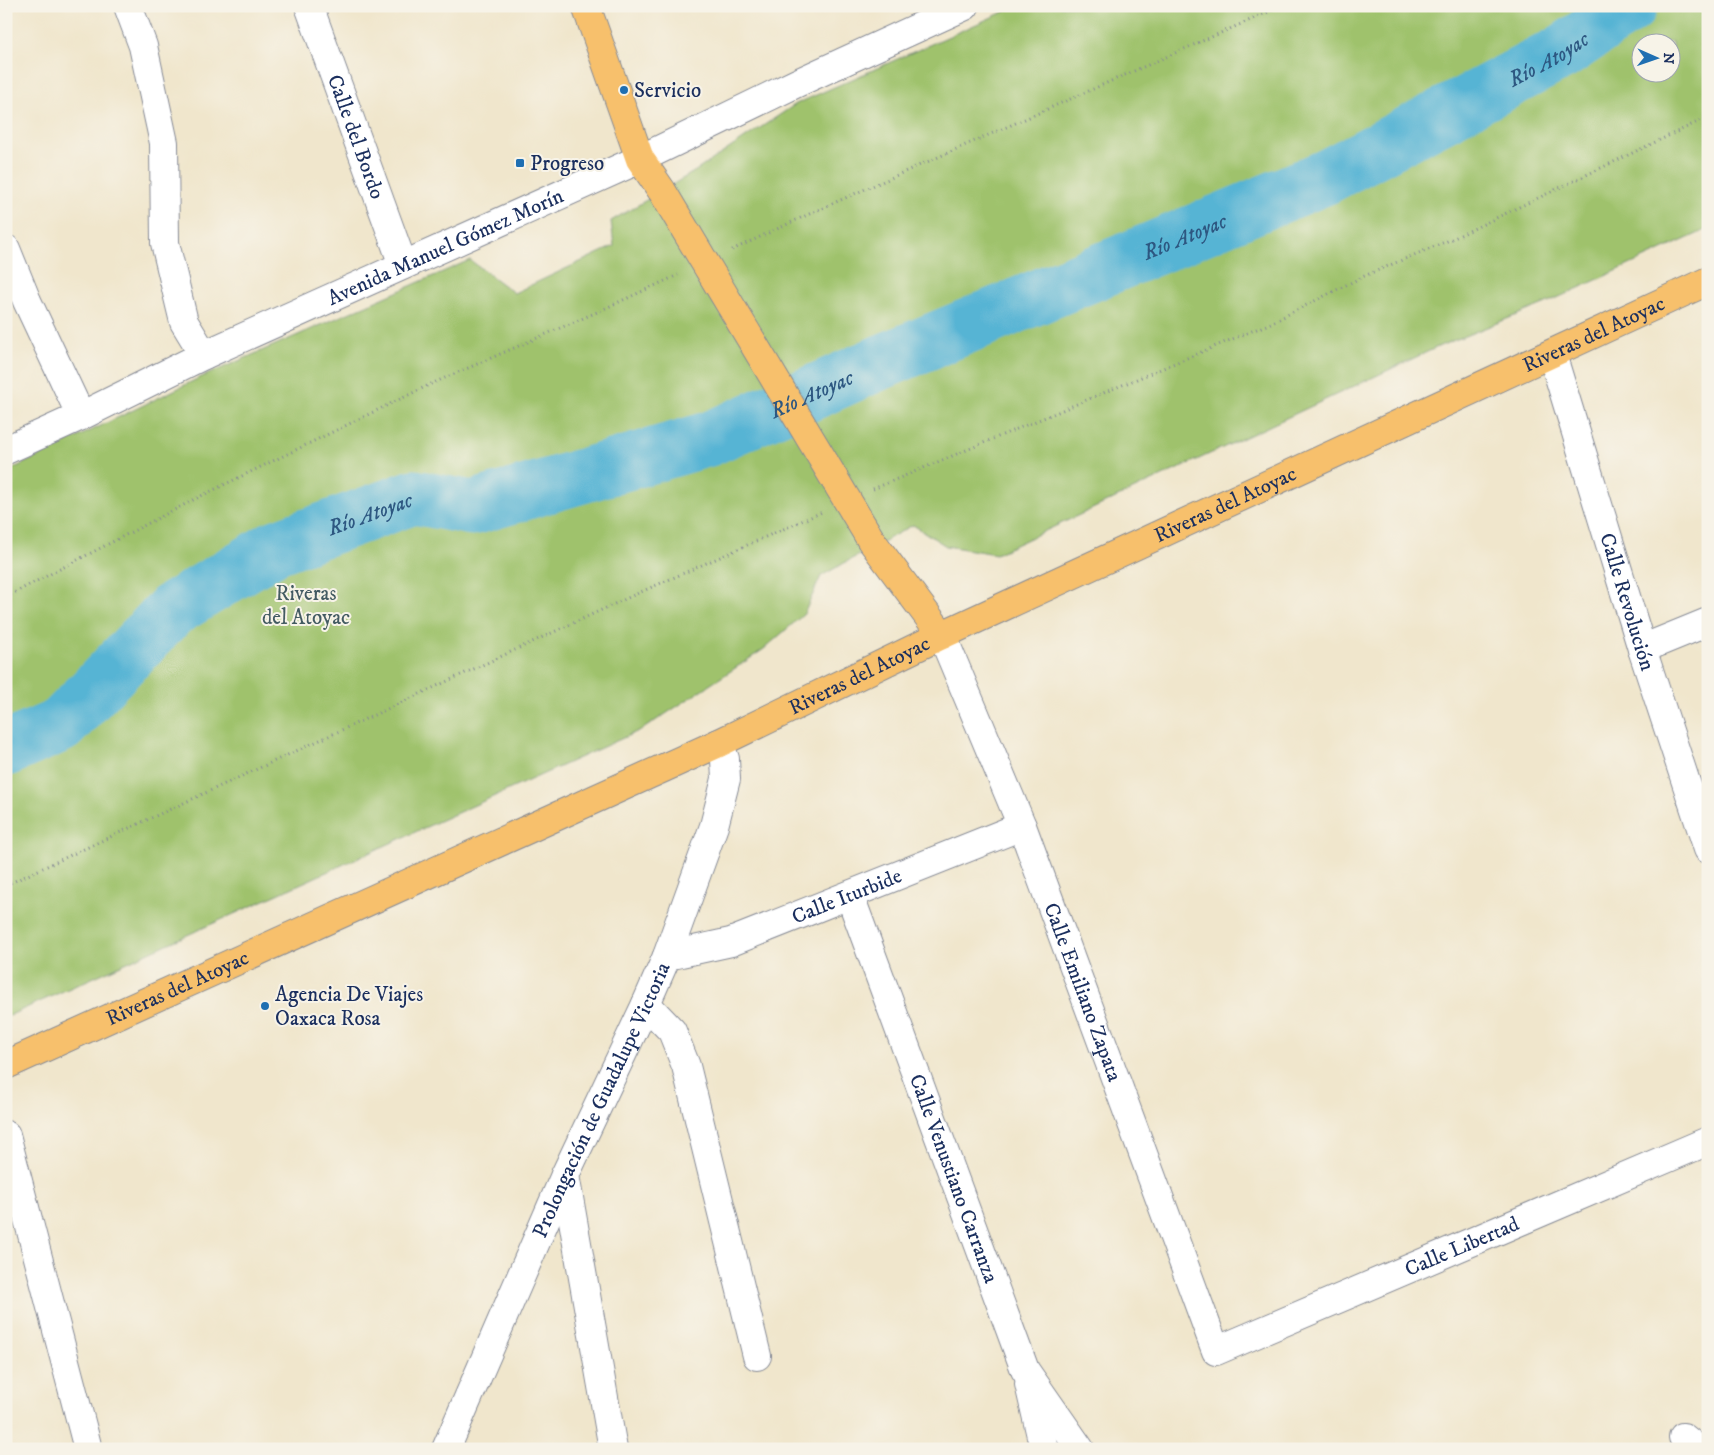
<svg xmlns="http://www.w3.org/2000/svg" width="1714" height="1455" viewBox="0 0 1714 1455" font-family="'IM FELL DW Pica',serif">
<rect width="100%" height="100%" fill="#f7f3e8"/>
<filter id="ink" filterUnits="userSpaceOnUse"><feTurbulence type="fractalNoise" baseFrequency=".02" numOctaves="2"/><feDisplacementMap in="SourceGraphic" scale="10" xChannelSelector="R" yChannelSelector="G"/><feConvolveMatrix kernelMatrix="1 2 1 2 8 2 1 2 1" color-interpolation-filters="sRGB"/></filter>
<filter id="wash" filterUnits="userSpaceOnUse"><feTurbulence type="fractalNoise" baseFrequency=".0096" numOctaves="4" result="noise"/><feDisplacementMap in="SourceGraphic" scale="20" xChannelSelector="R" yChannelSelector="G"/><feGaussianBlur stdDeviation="1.12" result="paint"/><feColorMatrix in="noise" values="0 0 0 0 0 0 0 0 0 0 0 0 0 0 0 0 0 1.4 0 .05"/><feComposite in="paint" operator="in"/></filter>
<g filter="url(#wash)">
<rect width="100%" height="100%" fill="#f0e6cc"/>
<path fill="#9fc26c" stroke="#5d7865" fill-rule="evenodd" d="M1017,6H1708V229L1544,304L1440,346L996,554L946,546L913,525L821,576L804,614L764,649L643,729L6,1017V472L197,379L470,260L514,293L614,246L611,221L697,170L796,104ZM1642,42H1672V72H1642Z"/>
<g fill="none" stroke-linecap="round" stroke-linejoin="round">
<path stroke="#56b4d4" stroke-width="55" id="s1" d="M6,749L61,725L172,610L274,548L414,497L472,508L709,439L879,363L1326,177L1561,53L1630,6"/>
</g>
</g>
<g filter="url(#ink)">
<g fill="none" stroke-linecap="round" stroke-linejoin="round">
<g stroke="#868a95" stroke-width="30">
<g id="minor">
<polyline points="128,6 143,46 164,143 165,243 184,322 204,355"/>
<path id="s2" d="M309,6L403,265"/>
<polyline points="6,249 27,301 81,416"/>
<path id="s3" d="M1552,354L1642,649L1708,849"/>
<path id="s4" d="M6,450L81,416L204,355L640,159L797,83L965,6"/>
<path id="s5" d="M942,635L1022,826L1216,1351L1708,1141"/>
<polyline points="1642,649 1708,622"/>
<path id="s6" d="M850,896L1025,1370L1080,1449"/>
<path id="s7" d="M667,956L731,942L1022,826"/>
<polyline points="646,1004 672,1031 686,1066 757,1356"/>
<polyline points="6,1135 88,1449"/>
<polyline points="565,1175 613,1449"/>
<polyline points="1029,1384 1044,1449"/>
<polyline points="1683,1437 1698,1449"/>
<path id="s8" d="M446,1449L565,1175L646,1004L667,956L714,826L726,779L725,759L719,743"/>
</g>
</g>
<g stroke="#868a95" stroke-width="30">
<g id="major">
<polyline points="586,6 640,159 662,191"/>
<polyline points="871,540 942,635"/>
<path id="s9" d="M6,1065L719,743L942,635L1708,281"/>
</g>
</g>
<g stroke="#868a95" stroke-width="3" stroke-dasharray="1 4" stroke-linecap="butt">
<polyline points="732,250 820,209 1282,6"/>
<polyline points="873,489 1271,323 1362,277 1452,239 1708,117"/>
<polyline points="6,597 199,497 431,384 597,312 678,275"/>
<polyline points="6,885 634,595 822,512"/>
</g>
<use href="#minor" stroke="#fff" stroke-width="28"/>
<use href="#major" stroke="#f7c06c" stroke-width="28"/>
<g stroke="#868a95" stroke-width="30" stroke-linecap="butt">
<polyline id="major-bridge" points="662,191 871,540"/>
</g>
<use href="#major-bridge" stroke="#f7c06c" stroke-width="28"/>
</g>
</g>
<g fill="#1f6fb2" stroke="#f7f3e8" stroke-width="2">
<circle cx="624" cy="90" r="5"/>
<rect x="515" y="158" width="10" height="10" rx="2.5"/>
<circle cx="265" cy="1006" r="5"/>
</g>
<g text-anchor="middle" stroke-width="4" stroke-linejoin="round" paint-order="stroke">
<g font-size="21" fill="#1b2f5e" stroke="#f7f3e8" text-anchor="start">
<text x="634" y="97">Servicio</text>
<text x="530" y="170">Progreso</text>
<text x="275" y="1001">Agencia De Viajes<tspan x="275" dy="24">Oaxaca Rosa</tspan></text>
</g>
<g font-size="21" fill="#1b2f5e" stroke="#f7f3e8">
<text dy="7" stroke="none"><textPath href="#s2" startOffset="139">Calle del Bordo</textPath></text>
<text dy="7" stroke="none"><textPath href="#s4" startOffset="484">Avenida Manuel Gómez Morín</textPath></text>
<text dy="7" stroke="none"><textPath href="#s9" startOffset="1748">Riveras del Atoyac</textPath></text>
<text dy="7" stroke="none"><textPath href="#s9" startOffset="1342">Riveras del Atoyac</textPath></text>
<text dy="7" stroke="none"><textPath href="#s3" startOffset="259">Calle Revolución</textPath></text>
<text dy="7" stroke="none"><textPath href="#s9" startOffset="938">Riveras del Atoyac</textPath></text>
<text dy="7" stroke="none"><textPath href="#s7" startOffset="190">Calle Iturbide</textPath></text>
<text dy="7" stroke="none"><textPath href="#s9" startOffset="188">Riveras del Atoyac</textPath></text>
<text dy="7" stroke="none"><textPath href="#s5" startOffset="384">Calle Emiliano Zapata</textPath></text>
<text dy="7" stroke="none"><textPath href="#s8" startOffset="382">Prolongación de Guadalupe Victoria</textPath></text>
<text dy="7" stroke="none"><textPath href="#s6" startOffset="301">Calle Venustiano Carranza</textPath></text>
<text dy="7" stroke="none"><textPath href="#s5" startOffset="1034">Calle Libertad</textPath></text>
</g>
<g font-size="21" fill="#435b62" stroke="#f7f3e8">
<text x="306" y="600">Riveras<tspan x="306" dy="24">del Atoyac</tspan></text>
</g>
<g font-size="22" font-style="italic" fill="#2d5781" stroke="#f7f3e8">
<text dy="8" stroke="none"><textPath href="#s1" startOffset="1716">Río Atoyac</textPath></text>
<text dy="8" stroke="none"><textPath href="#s1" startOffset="1311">Río Atoyac</textPath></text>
<text dy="8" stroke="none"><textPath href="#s1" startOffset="906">Río Atoyac</textPath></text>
<text dy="8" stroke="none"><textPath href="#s1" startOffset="441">Río Atoyac</textPath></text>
</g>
</g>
<rect width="1714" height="1455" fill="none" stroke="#f7f3e8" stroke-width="25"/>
<g transform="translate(1656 58) rotate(92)"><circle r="24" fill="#f7f3e8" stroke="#9fa5b1"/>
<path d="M0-4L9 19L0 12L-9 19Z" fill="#1f6fb2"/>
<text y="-8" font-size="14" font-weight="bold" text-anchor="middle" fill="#1b2f5e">N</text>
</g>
</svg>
